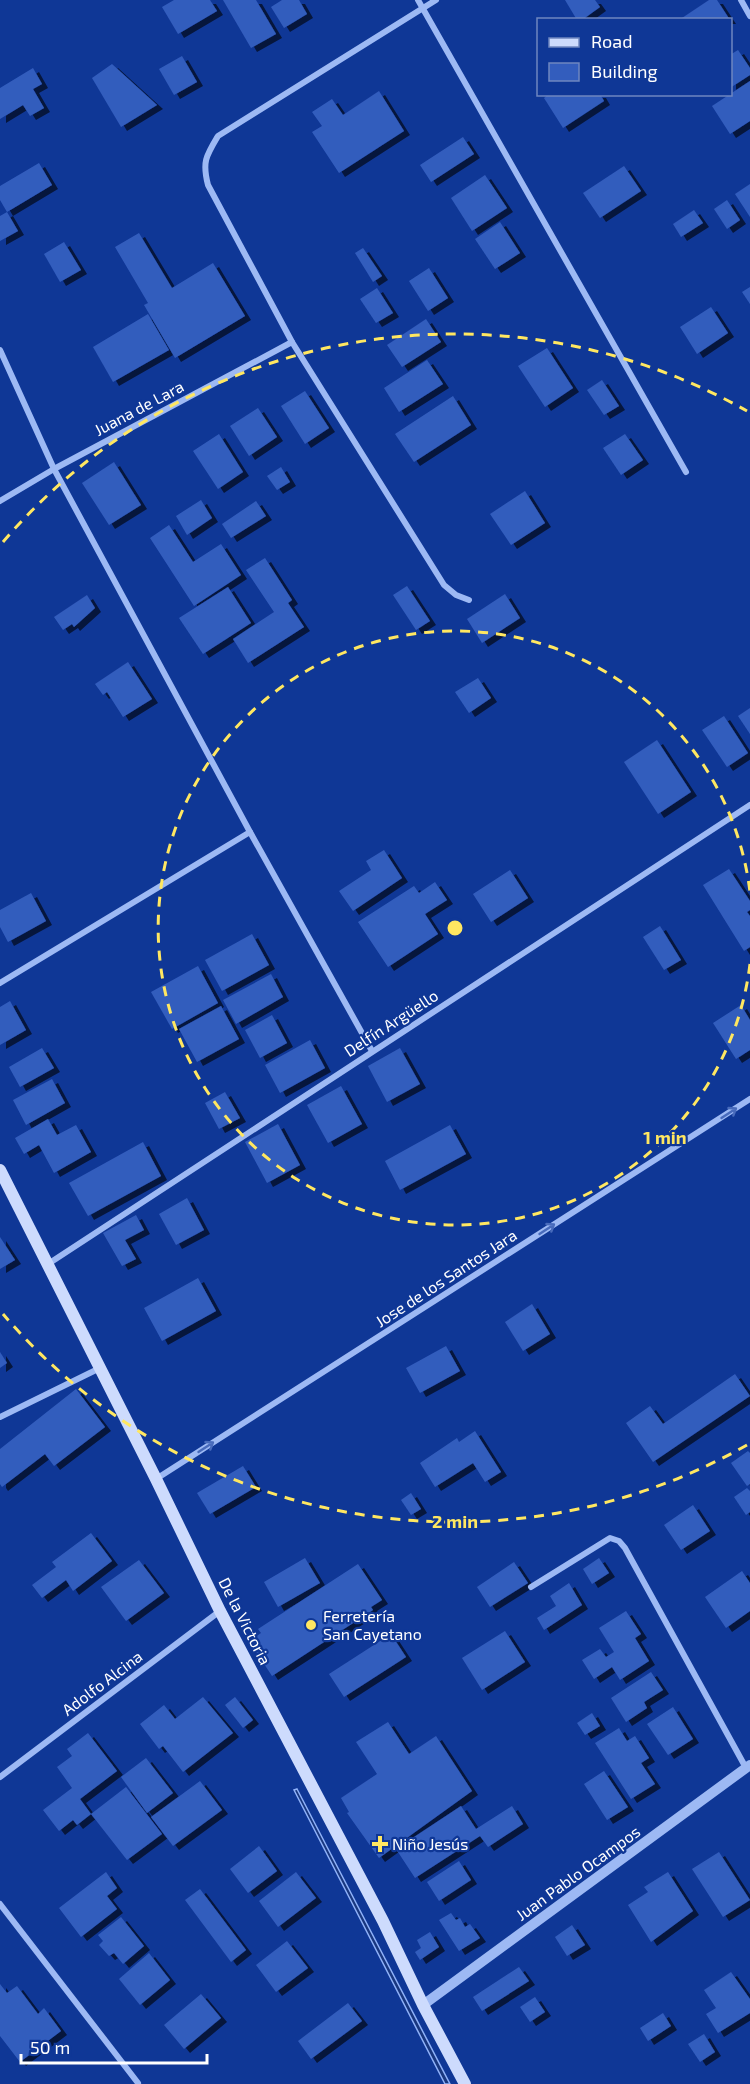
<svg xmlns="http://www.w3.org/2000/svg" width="750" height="2084" viewBox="0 0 750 2084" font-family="'Exo 2',sans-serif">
<defs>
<filter id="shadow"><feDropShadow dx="6" dy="4" stdDeviation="0" flood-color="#0009"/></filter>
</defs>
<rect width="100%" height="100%" fill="#0f3796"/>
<polygon fill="#19377f" stroke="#8fb1f8" stroke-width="1.5" points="297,1789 450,2084 445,2084 294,1790"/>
<g fill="#335dbd" filter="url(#shadow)">
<polygon points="174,0 210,0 217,11 178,34 162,7"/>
<polygon points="223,0 256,0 276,34 251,48"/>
<polygon points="282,0 299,0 307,14 284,28 271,7"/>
<polygon points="565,0 595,0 600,7 582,20 577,20"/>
<polygon points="709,0 717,0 730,20 679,20"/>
<polygon points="738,50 750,68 750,75 730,88 730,55"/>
<polygon points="182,56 197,82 174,95 159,69"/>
<polygon points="112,64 157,105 121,127 92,78"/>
<polygon points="33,68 42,84 33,89 44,108 30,116 23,105 0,119 0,88"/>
<polygon points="750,81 750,121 730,134 712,106"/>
<polygon points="379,91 404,131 339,173 312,132 322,126 312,112 332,99 343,115"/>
<polygon points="549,94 600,94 604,101 563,128 544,98"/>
<polygon points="463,137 474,154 431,182 420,165"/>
<polygon points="39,163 52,185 7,212 18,231 0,241 0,216 7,212 0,200 0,186"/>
<polygon points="624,166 641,191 600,218 583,193"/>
<polygon points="485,175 507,208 472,231 451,198"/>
<polygon points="750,184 750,217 735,194"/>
<polygon points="727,200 740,220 727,229 714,209"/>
<polygon points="694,210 703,223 681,237 673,224"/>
<polygon points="500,222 520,253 495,269 475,239"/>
<polygon points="139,233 172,288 213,263 245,316 175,358 144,305 148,303 115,247"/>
<polygon points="64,242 81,270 60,282 44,254"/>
<polygon points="363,248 382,276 373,282 355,253"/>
<polygon points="429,268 448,298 428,311 409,281"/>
<polygon points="750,287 750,304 742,292"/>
<polygon points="377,288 393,313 376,323 360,299"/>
<polygon points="711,307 728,333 697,354 680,327"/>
<polygon points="148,314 169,350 113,382 93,347"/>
<polygon points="426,319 441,342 402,367 387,345"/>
<polygon points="547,348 573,388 545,407 518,366"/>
<polygon points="427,360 443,384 399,412 384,388"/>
<polygon points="602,380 619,406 604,415 587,390"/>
<polygon points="305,391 329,428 305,444 281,406"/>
<polygon points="453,396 471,425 414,462 395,434"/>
<polygon points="258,408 277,437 249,456 230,426"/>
<polygon points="219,434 243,472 218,489 193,451"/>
<polygon points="625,434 643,460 621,475 603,448"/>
<polygon points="114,462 141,505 109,525 82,483"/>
<polygon points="281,467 290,482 277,490 267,476"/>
<polygon points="525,491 545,523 511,545 490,514"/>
<polygon points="201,500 212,518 187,535 176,516"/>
<polygon points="256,501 266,516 231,538 222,524"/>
<polygon points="169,525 193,562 221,544 241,575 194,606 150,538"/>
<polygon points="265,558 292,600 288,603 304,627 248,663 233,639 274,612 246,570"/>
<polygon points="407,586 430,621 416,630 393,595"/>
<polygon points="228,587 251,623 203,654 179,618"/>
<polygon points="505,594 520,618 482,643 467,619"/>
<polygon points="87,595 95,608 74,627 72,624 63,630 54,617"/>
<polygon points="128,662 152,699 123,717 107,692 103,695 95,684"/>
<polygon points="478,678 491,698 469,713 455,692"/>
<polygon points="750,708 750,734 738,716"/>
<polygon points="724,716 748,753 727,767 702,730"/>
<polygon points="657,740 691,792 658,814 624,762"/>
<polygon points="384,850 402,878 353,911 339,891 371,870 366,861"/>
<polygon points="729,869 750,901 750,910 747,912 750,916 750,947 744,951 703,885"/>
<polygon points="510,870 528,898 491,922 473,894"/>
<polygon points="435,882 447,900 425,914 438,934 388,967 358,922 414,886 419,893"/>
<polygon points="31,893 46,921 8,942 0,927 0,910"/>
<polygon points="660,926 681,960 664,970 643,937"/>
<polygon points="252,934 269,965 222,991 205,960"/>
<polygon points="198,966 218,1003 172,1029 151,992"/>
<polygon points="271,974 283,997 236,1024 223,1000"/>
<polygon points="10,1001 26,1030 0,1045 0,1007"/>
<polygon points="741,1005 750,1020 750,1050 736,1059 713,1023"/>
<polygon points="221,1006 239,1039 197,1062 179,1029"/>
<polygon points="272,1015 287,1043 260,1058 245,1030"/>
<polygon points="310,1040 325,1068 280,1093 265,1065"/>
<polygon points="42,1048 54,1068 20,1087 9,1067"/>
<polygon points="400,1048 420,1084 387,1102 368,1066"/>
<polygon points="52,1079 65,1103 26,1125 13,1100"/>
<polygon points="341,1086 362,1124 328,1143 307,1105"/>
<polygon points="225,1092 240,1118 219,1129 205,1103"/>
<polygon points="48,1119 57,1135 76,1125 91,1152 54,1173 39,1145 24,1154 15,1138"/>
<polygon points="278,1124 300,1165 267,1183 245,1142"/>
<polygon points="450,1125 466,1154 400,1190 385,1161"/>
<polygon points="143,1142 161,1176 88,1216 69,1183"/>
<polygon points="187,1198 204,1230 176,1245 159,1214"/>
<polygon points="136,1215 144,1230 125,1240 136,1259 122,1266 103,1233"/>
<polygon points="0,1237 15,1260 0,1269"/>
<polygon points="198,1278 216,1311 162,1341 144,1308"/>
<polygon points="532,1304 550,1334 523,1351 505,1322"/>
<polygon points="446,1346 460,1371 420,1393 406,1368"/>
<polygon points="0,1352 7,1363 0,1368"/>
<polygon points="735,1374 750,1396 653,1462 626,1423 650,1406 663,1424"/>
<polygon points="76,1389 105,1427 54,1466 45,1454 2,1487 0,1484 0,1449"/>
<polygon points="475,1431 501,1472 485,1482 473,1463 435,1487 420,1463 457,1438 459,1442"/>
<polygon points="748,1451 750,1453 750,1484 747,1486 731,1463"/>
<polygon points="243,1466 256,1487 210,1514 197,1493"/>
<polygon points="747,1488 750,1491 750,1512 746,1515 734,1497"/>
<polygon points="411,1493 421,1509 411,1515 401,1500"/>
<polygon points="693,1505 710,1531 681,1550 664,1525"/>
<polygon points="91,1533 112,1561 73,1591 66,1580 42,1598 32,1585 56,1567 52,1562"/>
<polygon points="305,1558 320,1583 278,1607 264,1582"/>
<polygon points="599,1558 609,1573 592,1584 583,1569"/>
<polygon points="139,1560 164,1593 126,1621 101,1587"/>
<polygon points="514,1562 528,1583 490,1607 477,1587"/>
<polygon points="358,1564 382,1600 371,1607 373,1610 272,1676 249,1641 261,1633 258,1629"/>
<polygon points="742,1571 750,1583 750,1611 726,1628 705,1597"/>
<polygon points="569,1583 582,1605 544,1630 537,1618 556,1606 550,1596"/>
<polygon points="626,1611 641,1634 635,1638 649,1661 620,1680 612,1667 594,1679 582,1660 600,1649 606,1657 614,1652 599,1628"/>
<polygon points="505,1631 525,1662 482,1690 462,1658"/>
<polygon points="391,1634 406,1657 344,1697 329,1674"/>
<polygon points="651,1672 663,1690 644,1702 647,1708 626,1722 611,1698"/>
<polygon points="203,1697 233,1733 183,1772 163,1746 159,1749 140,1724 164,1705 175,1719"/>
<polygon points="235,1697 253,1720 243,1728 225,1705"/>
<polygon points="673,1707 693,1739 668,1755 647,1724"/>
<polygon points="592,1713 600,1726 585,1735 577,1723"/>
<polygon points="388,1722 409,1754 436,1736 472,1791 379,1858 347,1813 349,1812 341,1798 377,1774 356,1742"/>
<polygon points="619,1728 627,1741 635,1736 649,1758 641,1763 655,1784 631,1799 595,1743"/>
<polygon points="88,1733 117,1771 80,1799 91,1814 77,1825 73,1820 59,1831 43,1810 72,1788 57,1767 72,1756 67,1749"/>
<polygon points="146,1758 173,1793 147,1813 121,1777"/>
<polygon points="604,1771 628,1807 607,1820 584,1784"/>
<polygon points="200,1781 222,1810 173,1846 151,1817"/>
<polygon points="126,1787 162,1834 127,1860 91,1814"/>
<polygon points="461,1806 476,1829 512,1806 523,1824 488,1847 480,1836 415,1878 396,1849"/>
<polygon points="259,1846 277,1871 248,1893 230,1869"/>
<polygon points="719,1852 750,1900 723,1917 692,1869"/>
<polygon points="459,1861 471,1880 439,1901 427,1882"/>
<polygon points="106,1872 117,1888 107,1896 117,1909 81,1937 59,1908"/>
<polygon points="296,1872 316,1898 278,1927 259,1901"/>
<polygon points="668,1872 693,1911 651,1942 628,1905 648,1892 644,1887"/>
<polygon points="200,1889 246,1950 231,1962 185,1900"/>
<polygon points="451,1913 456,1920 460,1918 465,1927 470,1924 480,1938 459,1951 439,1920"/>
<polygon points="121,1917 144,1946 123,1964 114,1953 109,1956 99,1945 103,1941 98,1935"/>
<polygon points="572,1925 585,1945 567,1956 555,1937"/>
<polygon points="430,1932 439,1947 420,1960 415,1952 421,1948 417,1940"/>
<polygon points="287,1941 308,1968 276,1992 256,1965"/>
<polygon points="149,1953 170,1980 140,2005 119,1979"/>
<polygon points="519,1967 529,1981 482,2011 473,1997"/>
<polygon points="731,1972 750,1999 750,2013 718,2033 706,2014 716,2008 704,1990"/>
<polygon points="0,1984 7,1993 17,1986 38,2014 44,2008 61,2031 20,2062 0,2036"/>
<polygon points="201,1994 221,2018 184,2049 164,2025"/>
<polygon points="535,1997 545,2012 530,2022 520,2007"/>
<polygon points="348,2003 362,2021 311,2059 298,2041"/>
<polygon points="663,2013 671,2026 648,2041 640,2028"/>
<polygon points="704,2034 715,2052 700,2062 688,2044"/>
</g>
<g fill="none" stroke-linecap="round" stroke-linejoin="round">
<g stroke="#9db9f4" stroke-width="6">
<polyline points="418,0 686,472"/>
<path d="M436,0L218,136C206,156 202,162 208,185L292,342L444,585L456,595L469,600"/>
<polyline points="741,0 750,16"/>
<polyline points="0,350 54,469 250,832 372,1051"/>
<polyline points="0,501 54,469 292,342"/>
<polyline points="0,983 250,832"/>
<polyline points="48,1264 750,805"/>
<polyline points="0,1417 100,1368"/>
<polyline points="156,1479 750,1099"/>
<polyline points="531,1587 610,1538 619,1541 625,1548 746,1768"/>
<polyline points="0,1777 220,1611"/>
<polyline points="0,1904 138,2083"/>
</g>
<polyline stroke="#9db9f4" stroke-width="10" points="423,2005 750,1765"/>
<polyline stroke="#cddbfd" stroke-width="12" points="0,1170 156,1479 220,1611 383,1921 423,2005 465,2084"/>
</g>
<defs><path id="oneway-shaft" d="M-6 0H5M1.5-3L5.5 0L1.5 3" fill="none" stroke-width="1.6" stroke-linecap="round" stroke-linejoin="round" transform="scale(1.5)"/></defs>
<g stroke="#486bbc">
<use href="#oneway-shaft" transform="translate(729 1113) rotate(-33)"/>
<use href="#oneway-shaft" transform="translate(547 1229) rotate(-33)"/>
<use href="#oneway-shaft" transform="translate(206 1447) rotate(-33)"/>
</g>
<g fill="none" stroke="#ffe761" stroke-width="3" stroke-dasharray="10 8">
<path d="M750 964A297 297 0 1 1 750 892"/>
<path d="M747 1445A594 594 0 0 1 3 1314M3 542A594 594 0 0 1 747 411"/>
</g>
<g fill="#ffe761" stroke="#0f3796" stroke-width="2">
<circle cx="311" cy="1625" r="6"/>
<path d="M377 1835h6v6h6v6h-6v6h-6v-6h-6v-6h6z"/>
</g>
<g text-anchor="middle" stroke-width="4.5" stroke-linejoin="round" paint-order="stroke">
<g font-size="16" fill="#fff" stroke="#0f3796">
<text transform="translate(139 408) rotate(-28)" y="6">Juana de Lara</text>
<text transform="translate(391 1023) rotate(-33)" y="6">Delfín Argüello</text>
<text transform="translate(446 1278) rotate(-33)" y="6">Jose de los Santos Jara</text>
<text transform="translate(245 1621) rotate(63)" y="6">De la Victoria</text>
<text transform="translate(102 1683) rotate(-37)" y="6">Adolfo Alcina</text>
<text transform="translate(578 1873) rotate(-36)" y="6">Juan Pablo Ocampos</text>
</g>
<g font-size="16" fill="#fff" stroke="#0f3796" text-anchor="start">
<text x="323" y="1622">Ferretería<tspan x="323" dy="18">San Cayetano</tspan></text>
<text x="392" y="1850">Niño Jesús</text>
</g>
</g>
<circle cx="455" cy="928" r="9" fill="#ffe761" stroke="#0f3796" stroke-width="3"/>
<g font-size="18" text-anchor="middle" font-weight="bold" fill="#ffe761" stroke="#0f3796" stroke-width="4.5" stroke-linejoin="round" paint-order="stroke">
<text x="665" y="1144">1 min</text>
<text x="455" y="1528">2 min</text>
</g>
<rect x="537" y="18" width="195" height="78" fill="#0f3796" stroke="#6f87c0" stroke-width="1.5"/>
<rect x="549" y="38" width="30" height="9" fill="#cddbfd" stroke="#6f87c0" stroke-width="1.5"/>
<text x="591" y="48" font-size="18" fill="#ffffff">Road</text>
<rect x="549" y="63" width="30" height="18" fill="#335dbd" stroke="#6f87c0" stroke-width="1.5"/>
<text x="591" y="78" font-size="18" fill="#ffffff">Building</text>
<path d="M21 2054v9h186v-9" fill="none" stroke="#ffffff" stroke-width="3"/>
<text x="30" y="2054" font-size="18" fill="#ffffff" stroke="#0f3796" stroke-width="4.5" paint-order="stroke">50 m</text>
</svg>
